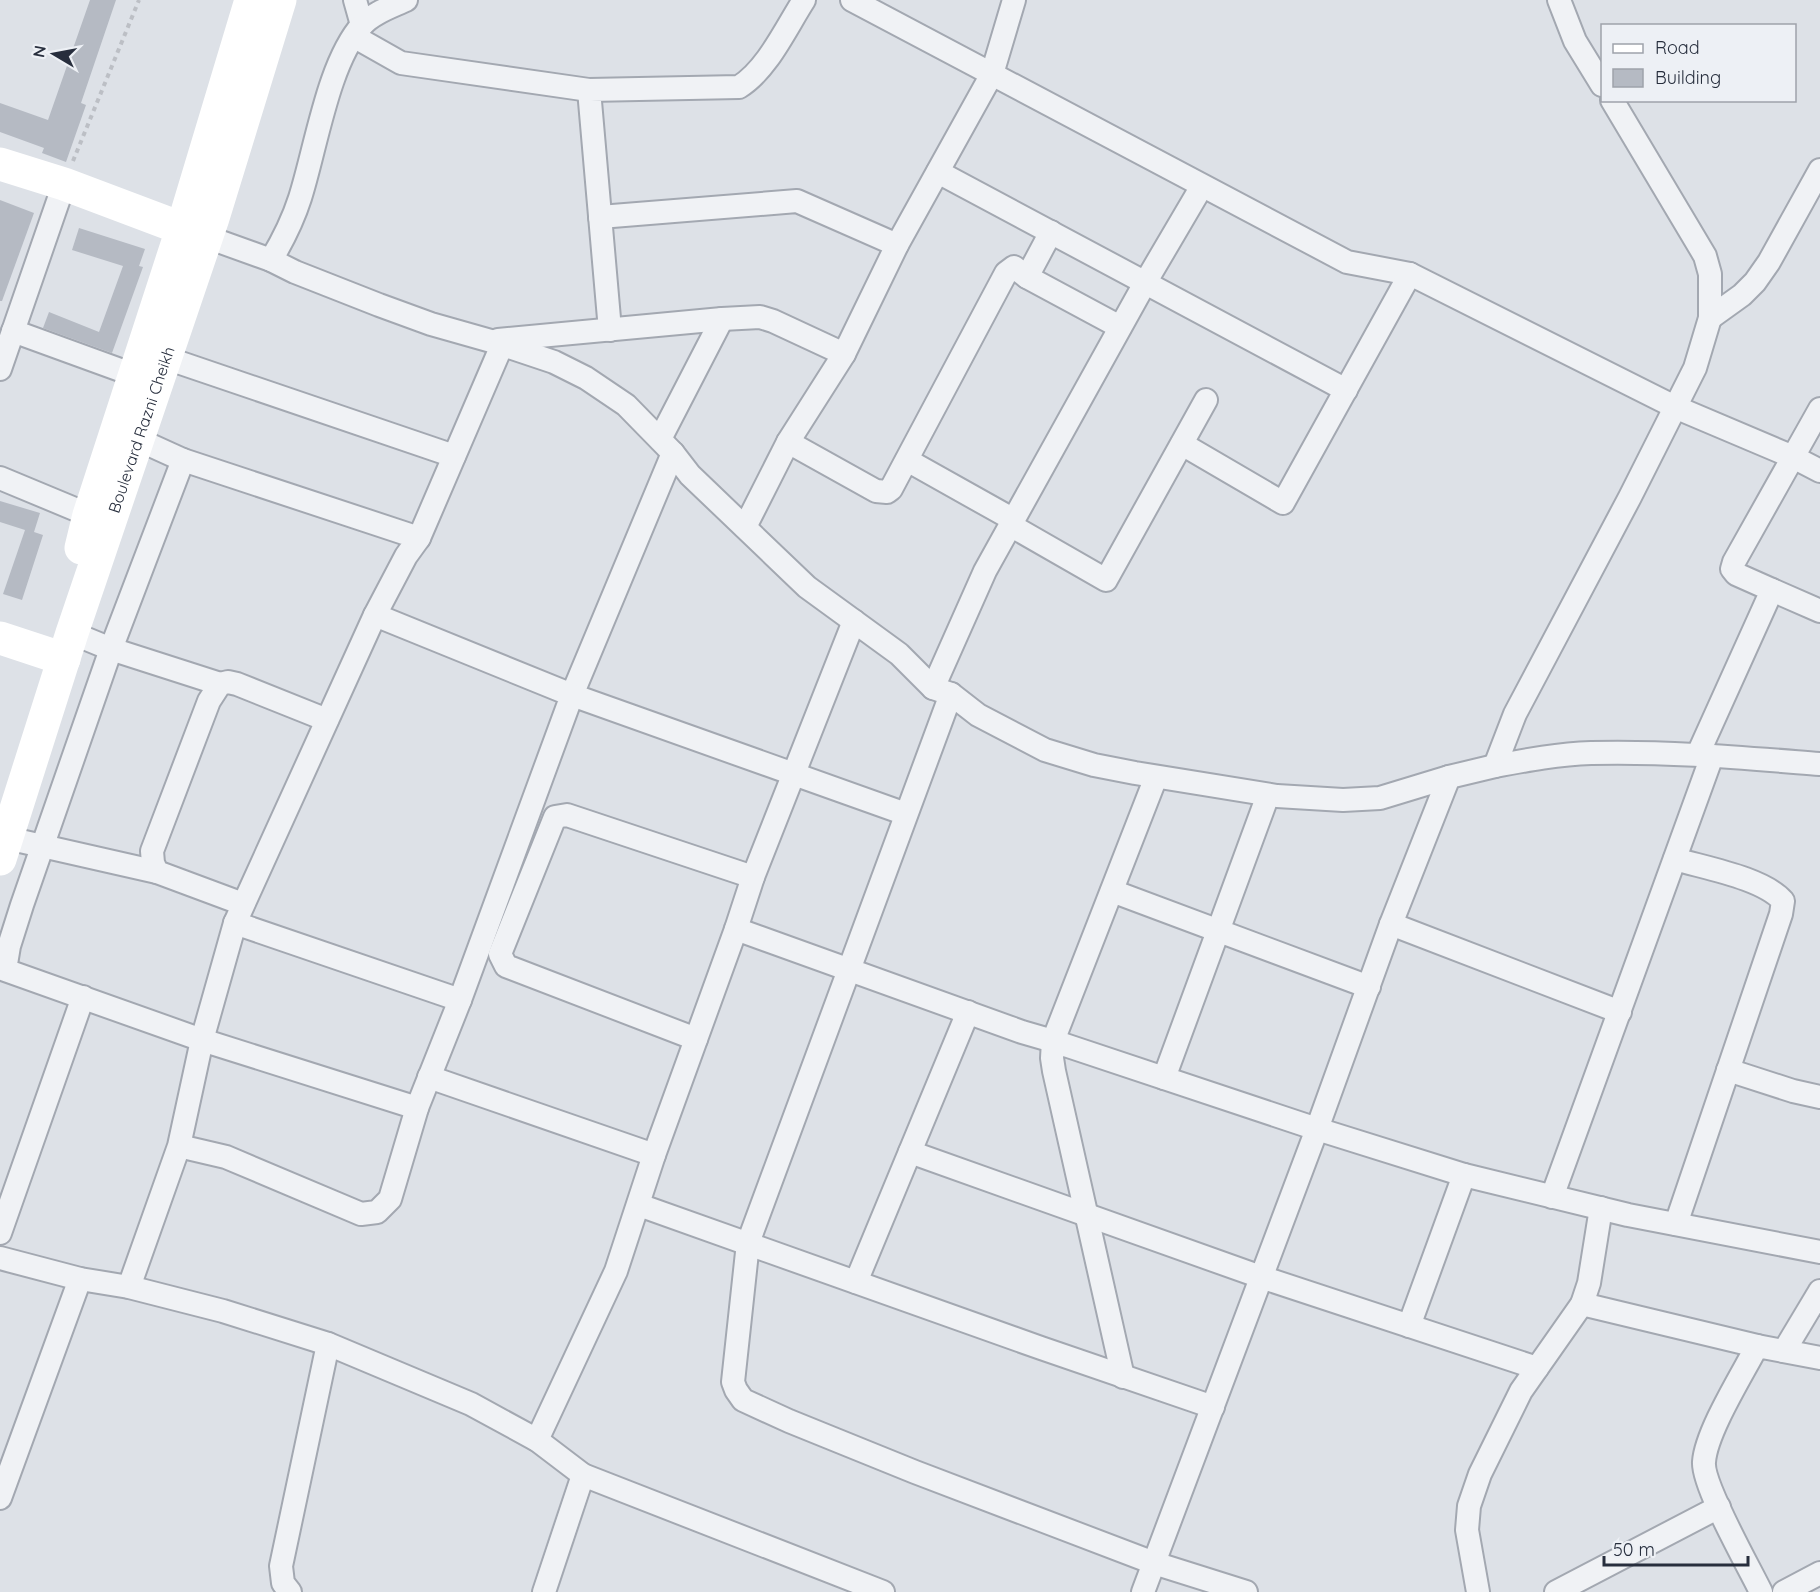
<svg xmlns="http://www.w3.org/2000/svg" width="1820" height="1592" viewBox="0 0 1820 1592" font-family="Quicksand,sans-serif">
<rect width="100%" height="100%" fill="#dde1e7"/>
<g fill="#b5bac3">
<polygon points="90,0 116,0 81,103 86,105 66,162 42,153 44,148 0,132 0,103 48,120"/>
<polygon points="0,200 34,213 2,301 0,301"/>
<polygon points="79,228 145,249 139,266 143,267 112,353 43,328 49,312 99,332 123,266 72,250"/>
<polygon points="0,501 40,513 34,532 43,535 22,600 3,594 25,530 0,522"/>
</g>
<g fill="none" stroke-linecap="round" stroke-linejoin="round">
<g stroke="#a3a8b1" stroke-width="26">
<g id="street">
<polyline points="355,0 362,25"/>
<polyline points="852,0 1347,262 1410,274 1675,407 1793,457 1820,409"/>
<polyline points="1559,0 1575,41 1602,85"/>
<polyline points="355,37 401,63 589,90"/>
<path d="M1612,100L1705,256L1710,274V318L1695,368L1630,497L1515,714L1495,766C1527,760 1559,754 1591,753C1668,751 1744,758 1820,764"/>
<polyline points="938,172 1346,390"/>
<polyline points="600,217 797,201 897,245"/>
<path d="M207,237L271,260C283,240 293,220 300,198C316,148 328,63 362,25C373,13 391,7 406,0"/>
<polyline points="271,260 295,272 379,305 431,324 491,341 554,362 586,378 626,405 673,453 690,475 807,587 899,654 933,688 951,694 978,715 1045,750 1094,765 1135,773 1277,796 1343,800 1380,798 1449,777"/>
<polyline points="1027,277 1051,232"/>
<polyline points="1710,318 1742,295 1755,282 1769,262 1820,170"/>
<path d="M610,330L589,90L739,87C767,70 786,28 804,0"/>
<polyline points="13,331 134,375"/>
<polyline points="498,340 722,319 760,317 773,321 844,354"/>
<polyline points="166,358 454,456"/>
<polyline points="0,369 64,184"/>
<polyline points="660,439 722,319"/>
<polyline points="139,440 183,460 419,538 406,556 375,615"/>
<polyline points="788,442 876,491 887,492 891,489 1006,273 1014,267 1027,277 1120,327"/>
<polyline points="1182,444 1283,503 1410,274"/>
<polyline points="673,453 572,695 906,814"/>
<polyline points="183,460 111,649 22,905 9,946 5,970 202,1040 417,1108"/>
<polyline points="907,460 1014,520"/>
<polyline points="0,478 89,515"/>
<polyline points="1010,525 1106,580 1206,400"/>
<polyline points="745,527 788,442 844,354 897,245 992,74 1014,0"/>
<polyline points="419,538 502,345"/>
<polyline points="1772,590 1820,611"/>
<polyline points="72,633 111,649 220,684"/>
<polyline points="933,688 985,571 1145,283 1202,186"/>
<polyline points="951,694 748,1243 733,1382 736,1390 743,1400 789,1421 915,1472 1154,1563 1246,1592"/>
<polyline points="1698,754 1772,590 1736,574 1732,569 1734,562 1793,457 1820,471"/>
<polyline points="7,838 157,872"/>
<path d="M1675,859C1705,868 1763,878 1783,901L1781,914L1676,1224"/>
<polyline points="1112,891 1369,987"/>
<polyline points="243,904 157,872 153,863 152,851 209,701 220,684 228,682 237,684 327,720"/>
<polyline points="235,923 460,1000"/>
<polyline points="1391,924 1620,1012"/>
<polyline points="736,929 1022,1032 1053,1041 1156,777"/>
<polyline points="696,1039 506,966 500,954 555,817 567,815 753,877"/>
<polyline points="1728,1070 1793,1091 1820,1097"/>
<polyline points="429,1077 654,1155"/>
<polyline points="1164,1078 1268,795"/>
<polyline points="910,1152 1261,1277 1537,1368"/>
<polyline points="1552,1197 1712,756"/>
<polyline points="639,1205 1041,1348 1213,1407"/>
<polyline points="0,1233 83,997"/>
<polyline points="0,1258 80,1279 129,1287 223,1311 328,1344 471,1404 537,1440 583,1475 883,1592"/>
<polyline points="856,1282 968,1012"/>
<polyline points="129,1287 179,1146 226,1157 361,1214 377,1212 390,1199 417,1108 460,1000 572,695 375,615 235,923 202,1040 179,1146"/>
<polyline points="1582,1304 1757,1346"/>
<polyline points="1409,1326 1464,1175"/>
<polyline points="1784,1351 1820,1291"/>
<polyline points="1123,1377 1054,1071 1052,1058 1053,1041 1317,1129 1464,1175 1628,1215 1820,1252"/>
<polyline points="537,1440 616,1271 654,1155 736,929 753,877 854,621"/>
<polyline points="0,1498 80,1279"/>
<polyline points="290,1592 283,1583 281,1566 328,1344"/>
<polyline points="544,1592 583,1475"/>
<polyline points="1143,1592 1317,1129 1391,924 1449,777 1495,766"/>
<polyline points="1478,1592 1467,1530 1469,1506 1480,1474 1521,1391 1582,1304 1589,1283 1601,1208"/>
<polyline points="1556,1592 1719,1507"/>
<path d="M1761,1592C1749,1567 1702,1485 1704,1462C1706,1432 1742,1375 1757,1346L1820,1358"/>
<polyline points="1784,1592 1820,1573"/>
</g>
</g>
<polyline stroke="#bcbfc5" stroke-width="4" stroke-dasharray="4.5 4.5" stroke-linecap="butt" points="73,161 139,0"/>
<use href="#street" stroke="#f0f2f5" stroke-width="22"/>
<g stroke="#fff" stroke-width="33">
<polyline points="0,164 64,184 202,236"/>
<polyline points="81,548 89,515 182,229 251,0"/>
<polyline points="0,638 64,659"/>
<path id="s1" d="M0,859L72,633L213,218L280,0"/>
</g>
</g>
<g text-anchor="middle" stroke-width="5" stroke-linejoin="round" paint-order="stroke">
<g font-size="16" fill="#272e3d" stroke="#edf0f5">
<text dy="6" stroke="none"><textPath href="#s1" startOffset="452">Boulevard Razni Cheikh</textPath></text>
</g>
</g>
<rect x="1601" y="24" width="195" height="78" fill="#edf0f5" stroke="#9ea2ab" stroke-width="1.5"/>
<rect x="1613" y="44" width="30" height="9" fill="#ffffff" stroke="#9ea2ab" stroke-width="1.5"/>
<text x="1655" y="54" font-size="18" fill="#272e3d">Road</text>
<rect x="1613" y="69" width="30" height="18" fill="#b5bac3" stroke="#9ea2ab" stroke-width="1.5"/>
<text x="1655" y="84" font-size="18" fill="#272e3d">Building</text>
<g transform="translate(54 54) rotate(280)" stroke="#edf0f5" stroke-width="4.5" paint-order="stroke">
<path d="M0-4.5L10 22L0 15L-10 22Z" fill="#272e3d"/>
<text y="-9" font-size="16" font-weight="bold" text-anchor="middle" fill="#272e3d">N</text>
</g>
<path d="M1604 1556v9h144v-9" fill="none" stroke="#272e3d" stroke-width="3"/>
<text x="1613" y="1556" font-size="18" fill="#272e3d" stroke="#edf0f5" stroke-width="4.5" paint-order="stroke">50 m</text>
</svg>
